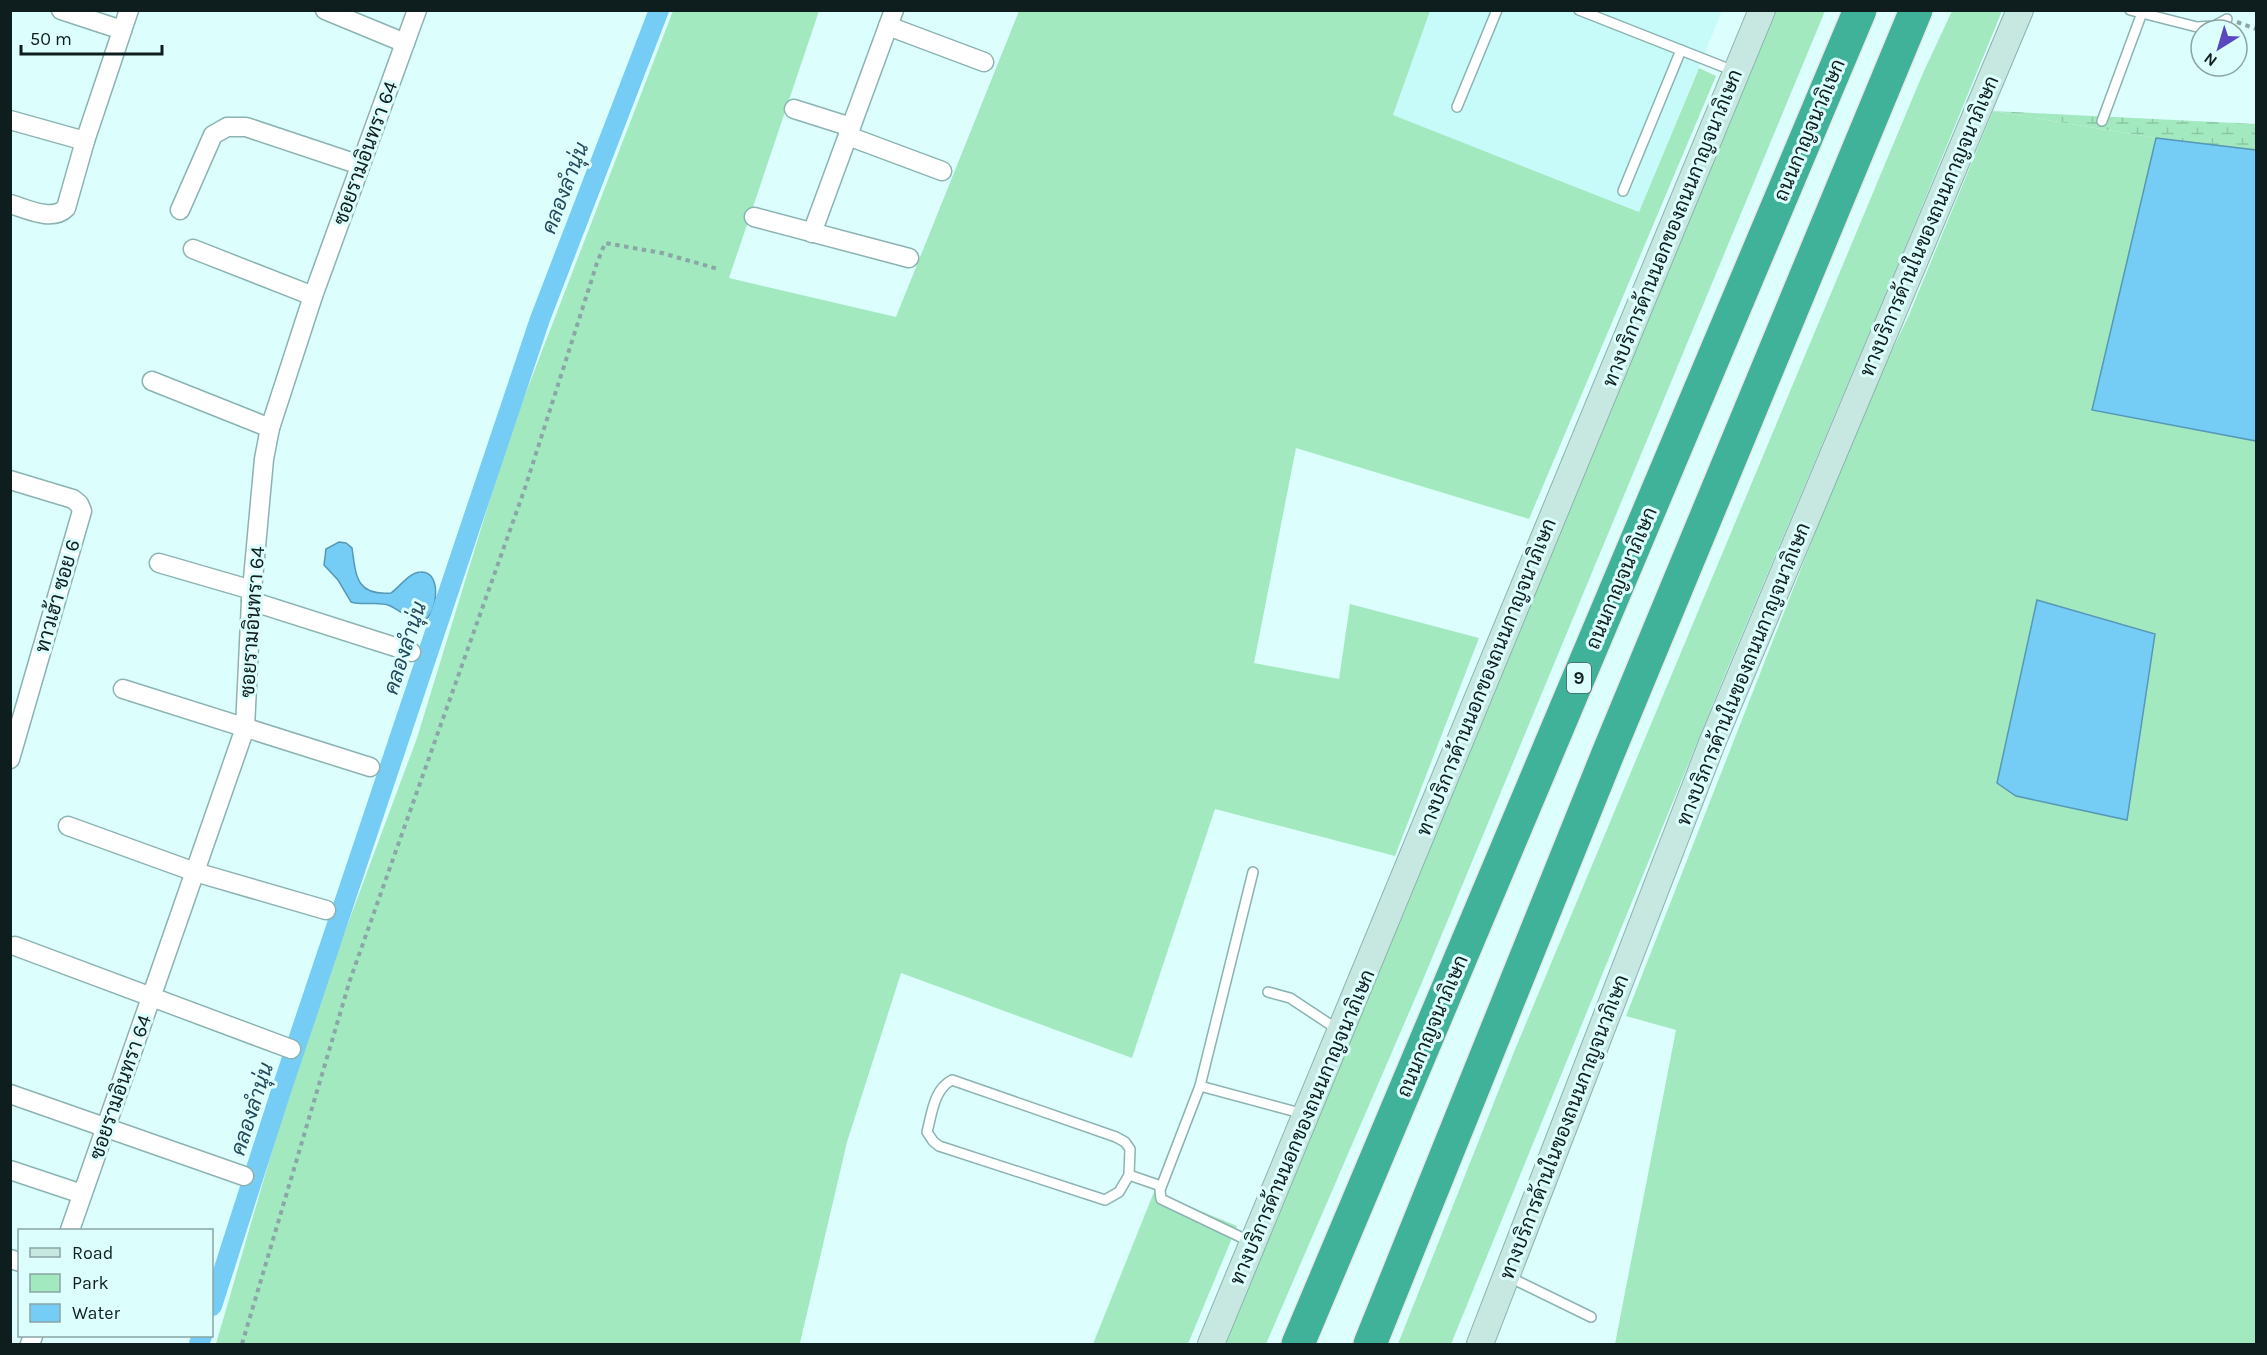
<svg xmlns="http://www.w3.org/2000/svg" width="2267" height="1355" viewBox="0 0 2267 1355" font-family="Karla,Sarabun,sans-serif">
<defs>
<pattern id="wetland-marsh" width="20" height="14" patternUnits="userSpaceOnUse" patternTransform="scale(1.5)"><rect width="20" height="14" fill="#a3e9c0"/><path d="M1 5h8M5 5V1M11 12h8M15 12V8" fill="none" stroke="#8bc7a5"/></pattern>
</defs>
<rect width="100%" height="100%" fill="#dcfefd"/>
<polygon fill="#c6fbf9" points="1430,11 1722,11 1639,212 1393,115"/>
<g fill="#a3e9c0">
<polygon points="673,11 819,11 729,278 896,317 1019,11 1430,11 1393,115 1639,212 1699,68 1716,76 1529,519 1296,448 1254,663 1339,679 1350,604 1479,638 1395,856 1215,809 1132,1058 901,973 847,1142 800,1343 802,1344 216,1344 303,1044 417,738 510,434"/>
<polygon points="1771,11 1825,11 1420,987 1266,1344 1218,1344"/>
<polygon points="1952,11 2002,11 1895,272 1726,672 1451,1344 1398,1344 1514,1052 1923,73"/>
<polygon points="1993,111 2156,138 2092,410 2256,441 2256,1344 1615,1344 1676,1030 1626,1016 1862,413 1909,315"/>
<polygon points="1154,1192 1237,1226 1188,1344 1093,1344"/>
</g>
<polygon fill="url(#wetland-marsh)" points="1993,111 2256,124 2256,150 2156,138"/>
<g fill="#75cdf6" stroke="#5698b5" stroke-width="1.5">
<polygon points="2156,138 2256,150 2256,441 2092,410"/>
<path d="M339,542L346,543L352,548C356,576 356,596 391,593C400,587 409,572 421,572C444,571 437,621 420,622C414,623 397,608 388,605C377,601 363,606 351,602L338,580L324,565L326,549Z"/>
<polygon points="2037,600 2155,634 2127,820 2016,796 1997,783"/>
</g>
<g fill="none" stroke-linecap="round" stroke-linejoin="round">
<g stroke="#75cdf6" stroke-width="20">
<polyline points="212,1306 281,1091 540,319 659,10"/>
<polyline points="199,1344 202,1336"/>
</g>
<g stroke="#8bb3b1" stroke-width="12">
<g id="service">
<polyline points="1579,10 1734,71"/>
<polyline points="2130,10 2197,27 2214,26 2227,19"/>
<polyline points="1457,107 1497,10"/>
<polyline points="2102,121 2143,10"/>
<polyline points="1623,191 1681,50"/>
<polyline points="1268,992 1290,998 1340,1031"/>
<path d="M952,1080L1116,1137L1125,1142L1130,1149L1129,1175L1119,1192L1105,1200L939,1146L933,1141L927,1132C932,1113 934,1089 952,1080Z"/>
<polyline points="1200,1086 1253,872"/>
<polyline points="1129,1175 1161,1186"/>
<polyline points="1251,1242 1161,1199 1160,1190 1200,1086 1304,1114"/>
<polyline points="1507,1276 1591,1317"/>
</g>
</g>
<g stroke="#8bb3b1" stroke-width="21">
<g id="minor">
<polyline points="61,10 122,30"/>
<polyline points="325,10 405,43"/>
<polyline points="888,26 984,62"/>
<polyline points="794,109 851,127"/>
<polyline points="10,120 85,141"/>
<polyline points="848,136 942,171"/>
<path d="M10,204C27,209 52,222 66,208L85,141L129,10"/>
<polyline points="180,210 213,135 227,127 246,127 360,165"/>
<polyline points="754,217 909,258"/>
<polyline points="812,233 894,10"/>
<polyline points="193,249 313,296"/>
<polyline points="152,381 270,428"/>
<polyline points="10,480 73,499 79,504 82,511 10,759"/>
<polyline points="159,563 252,590"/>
<polyline points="251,601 411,652"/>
<polyline points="123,689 370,767"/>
<polyline points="68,826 195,872 326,910"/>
<polyline points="15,946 291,1049"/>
<polyline points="10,1094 244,1176"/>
<polyline points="10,1170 82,1194"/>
<polyline points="70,1230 245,728 251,601 264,459 270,428 313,296 417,10"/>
<polyline points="10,1259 20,1262"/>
<polyline points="30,1344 33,1336"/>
</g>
</g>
<g stroke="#8bb3b1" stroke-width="28">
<g id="secondary">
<polyline points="1211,1344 1762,10"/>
<polyline points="1480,1344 1712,743 2020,10"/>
</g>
</g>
<g stroke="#e7e8e8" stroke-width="36">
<g id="motorway">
<polyline points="1298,1344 1860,10"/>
<polyline points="1370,1344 1609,751 1916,10"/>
</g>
</g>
<g stroke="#8ba6a6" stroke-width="4" stroke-dasharray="4.5 4.5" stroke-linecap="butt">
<polyline points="2237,22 2256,29"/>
<polyline points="242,1344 350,980 525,488 597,263 605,243 662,253 718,269"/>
</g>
<use href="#service" stroke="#fff" stroke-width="9"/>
<use href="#minor" stroke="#fff" stroke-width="18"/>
<use href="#secondary" stroke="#c6e8e1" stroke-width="26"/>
<use href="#motorway" stroke="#41b29a" stroke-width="33"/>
</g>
<g text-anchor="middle" stroke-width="6" stroke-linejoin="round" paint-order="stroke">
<rect fill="#dcfefd" stroke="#4c6161" stroke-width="1.5" x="1567" y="663" width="24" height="30" rx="4.5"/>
<g font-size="18" font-weight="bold" fill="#0e1e1e">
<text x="1579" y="684">9</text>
</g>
<g font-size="20" fill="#0e1e1e" stroke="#dcfefd">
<text transform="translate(1809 130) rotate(-67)" y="7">ถนนกาญจนาภิเษก</text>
<text transform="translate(365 153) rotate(-70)" y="7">ซอยรามอินทรา 64</text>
<text transform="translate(1929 226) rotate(-67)" y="7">ทางบริการด้านในของถนนกาญจนาภิเษก</text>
<text transform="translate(1672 228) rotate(-68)" y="7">ทางบริการด้านนอกของถนนกาญจนาภิเษก</text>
<text transform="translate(1621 578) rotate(-67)" y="7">ถนนกาญจนาภิเษก</text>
<text transform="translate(57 596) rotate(-74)" y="7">ทาวเฮ้า ซอย 6</text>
<text transform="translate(252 622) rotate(-86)" y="7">ซอยรามอินทรา 64</text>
<text transform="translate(1743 674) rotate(-68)" y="7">ทางบริการด้านในของถนนกาญจนาภิเษก</text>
<text transform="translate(1486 677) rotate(-68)" y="7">ทางบริการด้านนอกของถนนกาญจนาภิเษก</text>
<text transform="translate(1432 1026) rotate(-67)" y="7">ถนนกาญจนาภิเษก</text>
<text transform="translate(120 1087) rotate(-71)" y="7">ซอยรามอินทรา 64</text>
<text transform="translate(1302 1127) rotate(-67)" y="7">ทางบริการด้านนอกของถนนกาญจนาภิเษก</text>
<text transform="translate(1564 1127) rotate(-69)" y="7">ทางบริการด้านในของถนนกาญจนาภิเษก</text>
</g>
<g font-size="21" font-style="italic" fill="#23495b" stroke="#dcfefd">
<text transform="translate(565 188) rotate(-69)" y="7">คลองลำนุ่น</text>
<text transform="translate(405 648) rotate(-72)" y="7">คลองลำนุ่น</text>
<text transform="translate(252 1109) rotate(-72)" y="7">คลองลำนุ่น</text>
</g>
</g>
<rect width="2267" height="1355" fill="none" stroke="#0e1e1e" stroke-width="24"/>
<rect x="18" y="1229" width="195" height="108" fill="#dcfefd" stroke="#8aa4a4" stroke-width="1.5"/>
<rect x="30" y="1248" width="30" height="9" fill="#c6e8e1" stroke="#8aa4a4" stroke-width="1.5"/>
<text x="72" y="1259" font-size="18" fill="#0e1e1e">Road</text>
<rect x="30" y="1274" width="30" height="18" fill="#a3e9c0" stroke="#8aa4a4" stroke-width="1.5"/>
<text x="72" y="1289" font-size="18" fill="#0e1e1e">Park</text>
<rect x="30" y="1304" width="30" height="18" fill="#75cdf6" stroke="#8aa4a4" stroke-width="1.5"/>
<text x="72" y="1319" font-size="18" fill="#0e1e1e">Water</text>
<g transform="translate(2219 48) rotate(217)"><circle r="28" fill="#dcfefd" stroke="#8aa4a4" stroke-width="1.5"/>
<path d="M0-4.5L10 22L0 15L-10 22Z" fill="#5948c0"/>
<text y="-9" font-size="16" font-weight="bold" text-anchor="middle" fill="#0e1e1e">N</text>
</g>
<path d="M21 45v9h141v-9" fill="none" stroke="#0e1e1e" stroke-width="3"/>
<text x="30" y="45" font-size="18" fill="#0e1e1e" stroke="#dcfefd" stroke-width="4.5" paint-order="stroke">50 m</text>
</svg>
